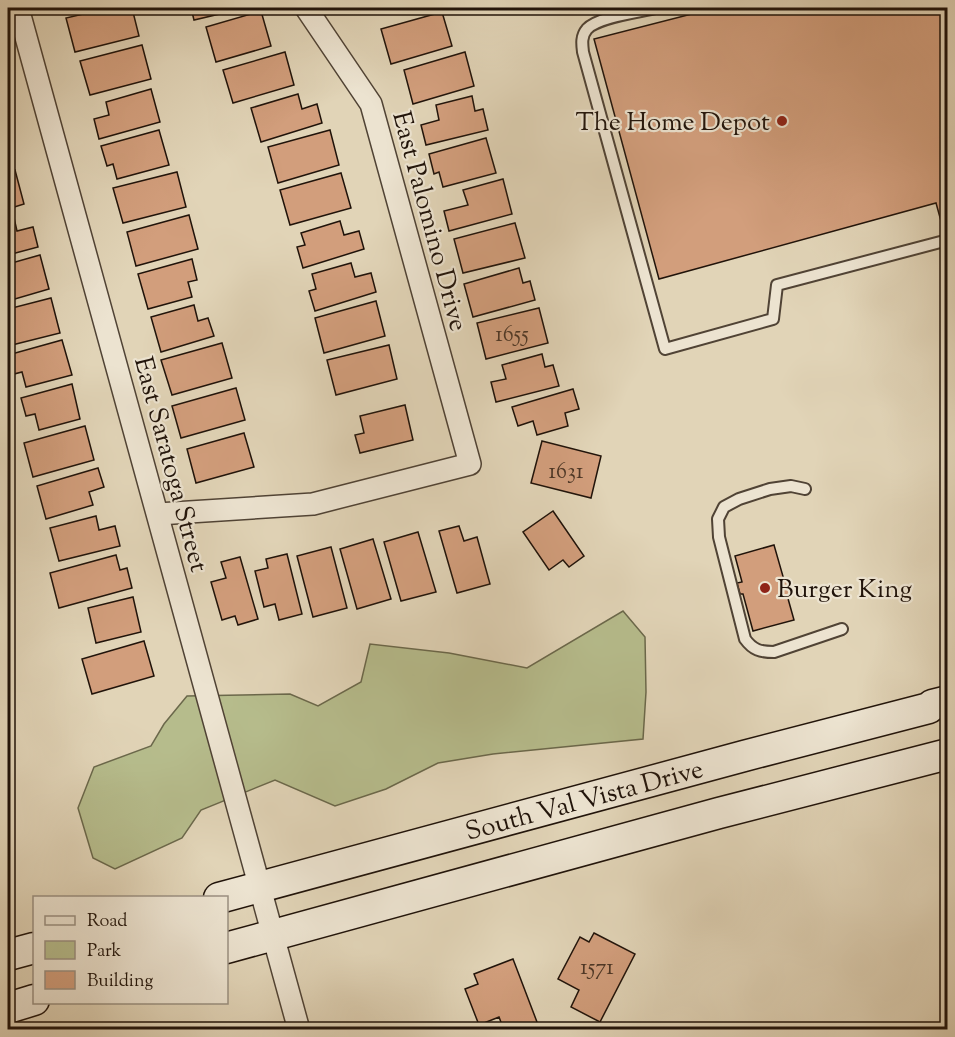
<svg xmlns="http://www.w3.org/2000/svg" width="955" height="1037" viewBox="0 0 955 1037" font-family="'Sorts Mill Goudy',serif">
<rect width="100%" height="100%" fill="#e1d4b7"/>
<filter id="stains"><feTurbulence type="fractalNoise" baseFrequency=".00333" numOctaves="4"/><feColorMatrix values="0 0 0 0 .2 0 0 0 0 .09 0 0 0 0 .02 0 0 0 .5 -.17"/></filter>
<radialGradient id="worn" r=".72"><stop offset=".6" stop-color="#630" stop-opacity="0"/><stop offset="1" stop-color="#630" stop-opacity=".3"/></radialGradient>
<polygon fill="#b6bc8c" stroke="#6b684b" stroke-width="1.5" points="623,611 645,637 646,692 643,739 493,754 438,763 386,789 335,806 275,780 201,810 182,838 115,869 93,858 78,808 94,767 151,746 164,724 187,696 290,694 318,706 361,682 370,644 449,653 527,668"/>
<g fill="#d29e7c" stroke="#20130a" stroke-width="1.5">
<polygon points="109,8 132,8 139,36 75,52 66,18"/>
<polygon points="191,8 245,8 194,20"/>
<polygon points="715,8 948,8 948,219 941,221 936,203 659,279 594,39"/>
<polygon points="261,11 271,46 216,62 206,27"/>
<polygon points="442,12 452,46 391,64 381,29"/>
<polygon points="142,45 151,79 90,95 80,61"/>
<polygon points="285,52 294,85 233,103 223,70"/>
<polygon points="465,52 474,86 413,104 404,70"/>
<polygon points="151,89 160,122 99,139 94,119 109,115 106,102"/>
<polygon points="298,94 302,109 317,104 322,123 261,142 251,108"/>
<polygon points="472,96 475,111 483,109 488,130 426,145 421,125 439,120 436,105"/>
<polygon points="159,130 169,165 117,179 113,164 107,166 101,146"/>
<polygon points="330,130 339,165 278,183 268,147"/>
<polygon points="486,138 496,173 443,187 439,172 434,174 429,154"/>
<polygon points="8,139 13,161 8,162"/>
<polygon points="15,170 24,204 8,209 8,172"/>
<polygon points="177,172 186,207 123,223 113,188"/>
<polygon points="341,173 351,208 290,225 280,190"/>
<polygon points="503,179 512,214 449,231 444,211 468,205 463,190"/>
<polygon points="189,215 198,249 136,266 127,232"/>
<polygon points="14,218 17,231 33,227 38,247 8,255 8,219"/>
<polygon points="340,221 344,235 359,231 364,249 303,268 297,247 305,245 301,233"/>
<polygon points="515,223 525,258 463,273 454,239"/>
<polygon points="40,255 49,289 8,301 8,264"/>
<polygon points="192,259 197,280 188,282 192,297 148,309 138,274"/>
<polygon points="351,263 355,277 371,273 376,292 315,311 309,291 316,289 312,274"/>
<polygon points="519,268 523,283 530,281 535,300 473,317 464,284"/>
<polygon points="51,298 60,333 8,346 8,309"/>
<polygon points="376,301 385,336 324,353 315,318"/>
<polygon points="194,305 198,321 208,318 214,336 161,352 151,317"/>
<polygon points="539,308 548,343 486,359 477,323"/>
<polygon points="62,340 72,375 26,387 22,372 14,374 8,355"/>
<polygon points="222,343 232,378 172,395 161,360"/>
<polygon points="389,345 397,379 336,395 327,360"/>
<polygon points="542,354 545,367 553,365 559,386 496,402 491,382 506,379 502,365"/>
<polygon points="72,384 80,419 39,430 35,414 26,416 21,398"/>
<polygon points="236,388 245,420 181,438 172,406"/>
<polygon points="573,389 579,409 565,413 568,426 537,435 533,421 518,426 512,407"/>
<polygon points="405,405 413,440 360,453 355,435 364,433 360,416"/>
<polygon points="85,426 94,460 33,477 24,443"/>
<polygon points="244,433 254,467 196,483 187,449"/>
<polygon points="542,441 601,456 591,498 531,483"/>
<polygon points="98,468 104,487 89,492 93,505 46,519 37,486"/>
<polygon points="553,511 584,556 569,567 563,560 549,570 523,532"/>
<polygon points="96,516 99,530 115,526 120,546 59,561 50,528"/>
<polygon points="459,526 464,541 477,537 490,584 457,593 439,531"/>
<polygon points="418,532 436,592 401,601 384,542"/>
<polygon points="373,539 391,599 357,609 340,549"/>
<polygon points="774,545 784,580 789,579 793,594 787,595 794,620 753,631 743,594 740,594 737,583 742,582 735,556"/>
<polygon points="331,547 347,608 313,617 297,556"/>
<polygon points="287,554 302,614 279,620 275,604 264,607 255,571 268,568 266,559"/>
<polygon points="116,555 120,570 127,568 132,588 59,608 50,573"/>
<polygon points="240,557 258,619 238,625 235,616 222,620 211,582 226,578 221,562"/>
<polygon points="133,597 141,632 96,643 88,608"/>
<polygon points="144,641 154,676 92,694 82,659"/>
<polygon points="594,933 635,954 600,1022 571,1007 579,990 558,979 580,937 589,942"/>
<polygon points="513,959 537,1022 519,1030 504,1030 499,1017 479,1025 465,989 478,984 474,974"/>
</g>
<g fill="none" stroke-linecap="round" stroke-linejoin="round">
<g stroke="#504335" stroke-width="14">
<g id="service">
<path d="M656,8C639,12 598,17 587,29C581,36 582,44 583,52L665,349L773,319L777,285L948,240"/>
<path d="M805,489L791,486L770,489L739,499L724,507L718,519L719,537L745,639C753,650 760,652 774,652L842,629"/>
</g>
</g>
<g stroke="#504335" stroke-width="24">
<g id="minor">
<polyline points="18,8 299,1030"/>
<polyline points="158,514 313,504 470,464 371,104 306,8"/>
</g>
</g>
<g stroke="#20130a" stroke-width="33">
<g id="secondary">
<path id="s1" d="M219,898L744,756L929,708L932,705L948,701"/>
<polyline points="226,948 719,813 948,754"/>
<polyline points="8,955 34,948"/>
<polyline points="8,1008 34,1000"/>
</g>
</g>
<use href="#service" stroke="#ece3d0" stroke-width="10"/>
<use href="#minor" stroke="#ece3d0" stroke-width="21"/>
<use href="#secondary" stroke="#ece3d0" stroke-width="30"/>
</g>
<g fill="#8f2418" stroke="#ece3d0" stroke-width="2">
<circle cx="782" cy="121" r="6"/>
<circle cx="765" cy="588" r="6"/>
</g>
<g text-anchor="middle" stroke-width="4.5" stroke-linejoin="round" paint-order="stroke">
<g font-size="22" fill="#4c3626">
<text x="512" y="341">1655</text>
<text x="566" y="478">1631</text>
<text x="597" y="974">1571</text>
</g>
<g font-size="26" fill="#20130a" stroke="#ece3d0" text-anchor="end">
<text x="770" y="130">The Home Depot</text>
<text x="777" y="597" text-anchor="start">Burger King</text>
</g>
<g font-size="26" fill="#20130a" stroke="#ece3d0">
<text transform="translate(431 221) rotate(75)" y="9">East Palomino Drive</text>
<text transform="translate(172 464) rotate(75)" y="9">East Saratoga Street</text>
<text dy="9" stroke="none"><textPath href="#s1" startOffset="378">South Val Vista Drive</textPath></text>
</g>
</g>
<rect width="955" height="1037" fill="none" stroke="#e1d4b7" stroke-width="30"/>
<rect x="9" y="9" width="937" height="1019" fill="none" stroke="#20130a" stroke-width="3"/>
<rect x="15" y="15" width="925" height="1007" fill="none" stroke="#20130a" stroke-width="1.5"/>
<rect x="33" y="896" width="195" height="108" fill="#ece3d0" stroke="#9a9081" stroke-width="1.5"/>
<rect x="45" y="916" width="30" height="9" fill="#ece3d0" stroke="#9a9081" stroke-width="1.5"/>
<text x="87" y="926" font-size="18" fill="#20130a">Road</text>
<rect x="45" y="941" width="30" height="18" fill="#b6bc8c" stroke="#9a9081" stroke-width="1.5"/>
<text x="87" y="956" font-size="18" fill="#20130a">Park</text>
<rect x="45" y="971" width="30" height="18" fill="#d29e7c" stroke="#9a9081" stroke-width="1.5"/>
<text x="87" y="986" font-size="18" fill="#20130a">Building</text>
<rect width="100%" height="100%" filter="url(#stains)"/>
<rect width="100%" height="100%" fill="url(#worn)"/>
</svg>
